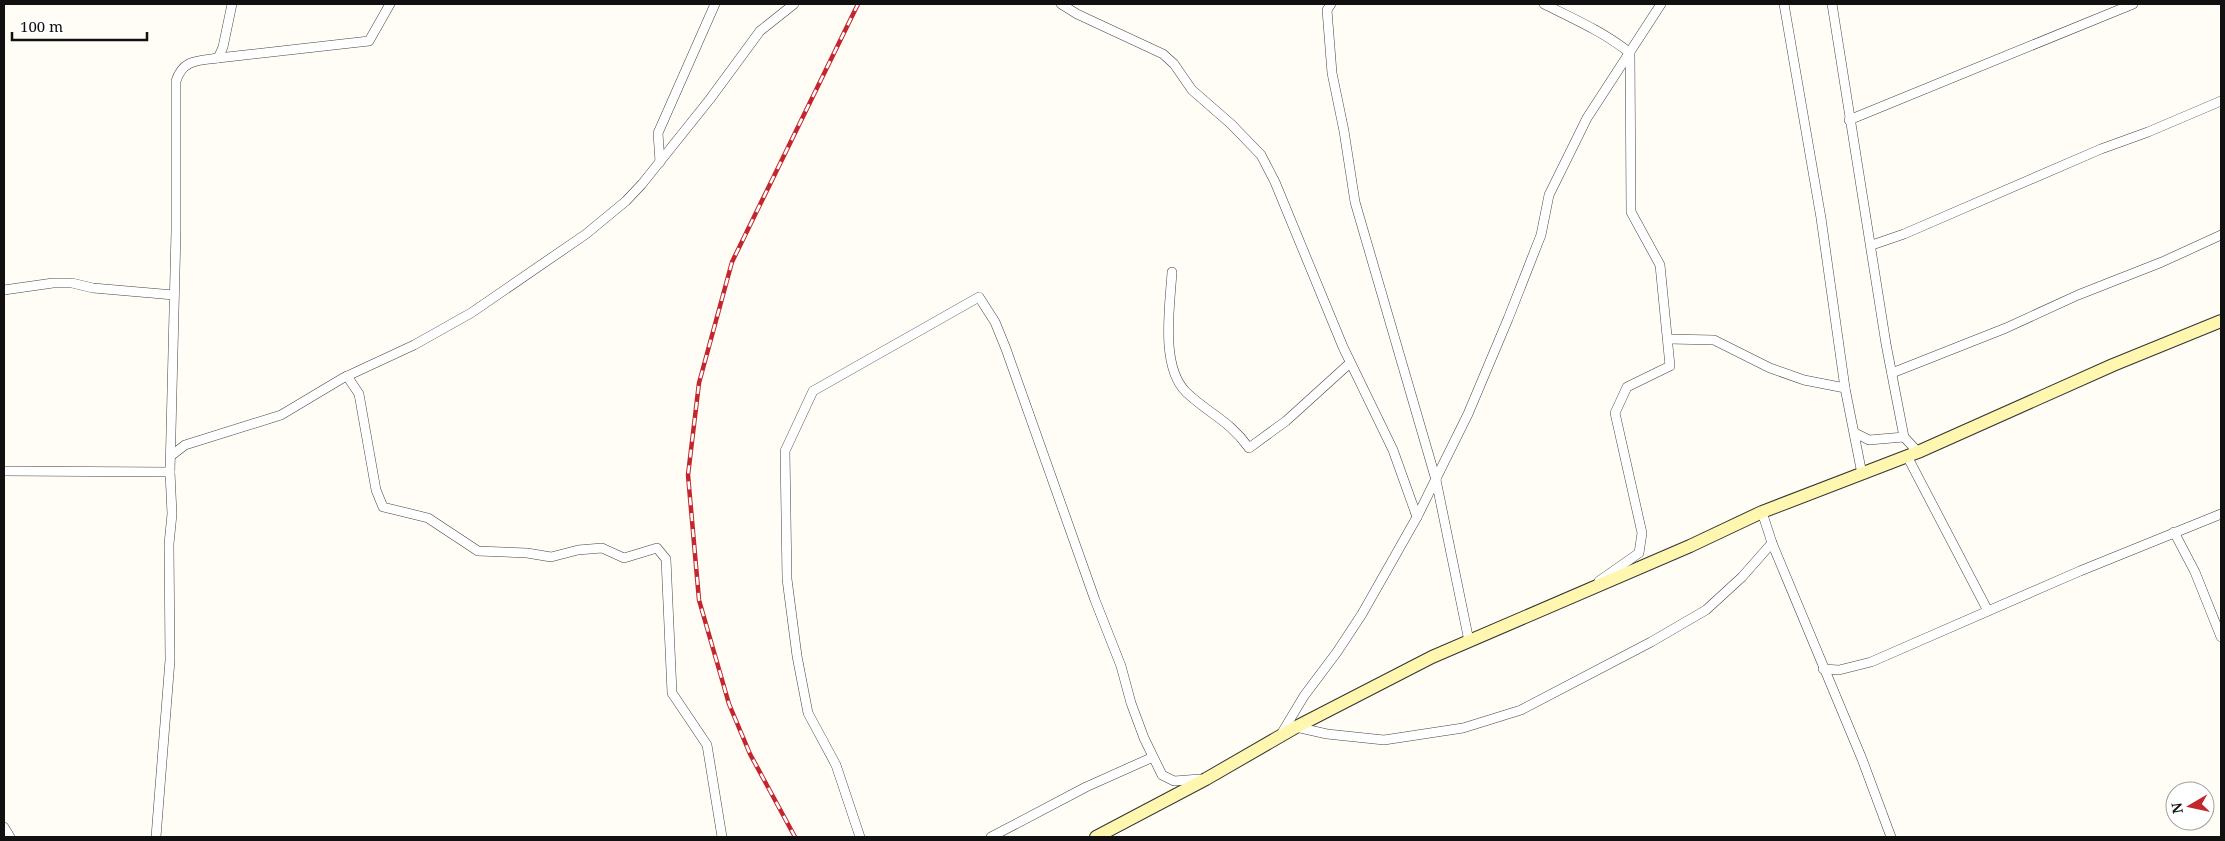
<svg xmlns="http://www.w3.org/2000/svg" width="2225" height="841" viewBox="0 0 2225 841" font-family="'Noto Serif',serif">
<rect width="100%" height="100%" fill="#fffdf5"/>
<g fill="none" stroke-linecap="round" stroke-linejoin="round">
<g stroke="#444" stroke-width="10">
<g id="minor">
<polyline points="1061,4 1077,14 1163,54 1174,64 1192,90 1231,124 1261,155 1275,182 1343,347 1393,450 1417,517"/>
<polyline points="1331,4 1327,10 1332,73 1344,131 1355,202 1436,480 1469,641"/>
<path d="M1544,4C1574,19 1604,32 1630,53L1631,212L1660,265L1670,366L1627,387L1615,413L1642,533L1639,553L1599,581"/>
<polyline points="1784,4 1821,218 1845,388 1862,474"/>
<polyline points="1832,4 1886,344 1904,437 1918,452"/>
<polyline points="218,58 369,41 390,4"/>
<polyline points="1849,120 2133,4"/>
<polyline points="660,162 658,133 715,4"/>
<polyline points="1872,245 1904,234 2101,149 2148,132 2221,101"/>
<path d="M1172,272C1170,306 1160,366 1186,392C1209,414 1229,420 1249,448L1286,421L1350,363"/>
<polyline points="4,290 53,283 72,283 93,288 174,295"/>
<polyline points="1669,339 1714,340 1770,368 1804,380 1845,388"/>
<polyline points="1892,373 2006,328 2078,295 2162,262 2221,235"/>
<polyline points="347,376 359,394 376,490 383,507 428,518 478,551 527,553 551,557 578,550 602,548 624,558 657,548 666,559 672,693 707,745 722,837"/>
<polyline points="1855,433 1869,440 1904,437"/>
<polyline points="172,455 185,445 281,415 343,378 414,345 471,313 586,234 626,201 642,184 710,99 760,31 794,4"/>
<polyline points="1907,456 1988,611"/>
<polyline points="4,471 170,472"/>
<polyline points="1762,512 1772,543 1862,759 1891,837"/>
<polyline points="2174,532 2195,572 2221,637"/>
<polyline points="1823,669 1839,670 1871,662 2080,571 2221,514"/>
<polyline points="1296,727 1327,734 1384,740 1463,728 1521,710 1651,642 1706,610 1742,577 1772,543"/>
<polyline points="1280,736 1304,696 1337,652 1362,614 1417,517 1468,414 1508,319 1541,235 1549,195 1587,118 1661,4"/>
<polyline points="4,827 10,837"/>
<path d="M156,837L170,660L169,544L172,514L170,472L176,231V81C183,59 198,61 218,58L223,47L232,4"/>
<polyline points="860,837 836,765 808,713 797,656 787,579 785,451 813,391 979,297 995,322 1006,349 1095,600 1121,666 1131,703 1144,738 1162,775 1174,781 1200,779"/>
<polyline points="991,837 1086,787 1153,757"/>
</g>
</g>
<g stroke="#333" stroke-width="14">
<polyline id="secondary" points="1096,837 1206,779 1296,727 1432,657 1690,546 1762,512 1918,452 2113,365 2221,321"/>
</g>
<use href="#minor" stroke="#fff" stroke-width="9"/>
<use href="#secondary" stroke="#fff6b0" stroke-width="12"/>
<g stroke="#c4262e" stroke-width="4.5">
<polyline id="rail" points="795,837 750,754 729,704 699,600 688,475 699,383 732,262 858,4"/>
</g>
<use href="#rail" stroke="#fff" stroke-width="2.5" stroke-dasharray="8" stroke-linecap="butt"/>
</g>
<rect width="2225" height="841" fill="none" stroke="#111111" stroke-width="10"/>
<g transform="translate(2190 806) rotate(261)"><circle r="24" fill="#ffffff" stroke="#a0a0a0"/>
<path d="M0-4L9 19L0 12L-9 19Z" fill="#c4262e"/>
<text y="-8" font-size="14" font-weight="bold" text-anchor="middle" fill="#111111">N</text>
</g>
<path d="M12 32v8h135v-8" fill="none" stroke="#111111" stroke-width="2.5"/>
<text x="20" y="32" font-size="15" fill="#111111" stroke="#ffffff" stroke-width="4" paint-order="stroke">100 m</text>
</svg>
